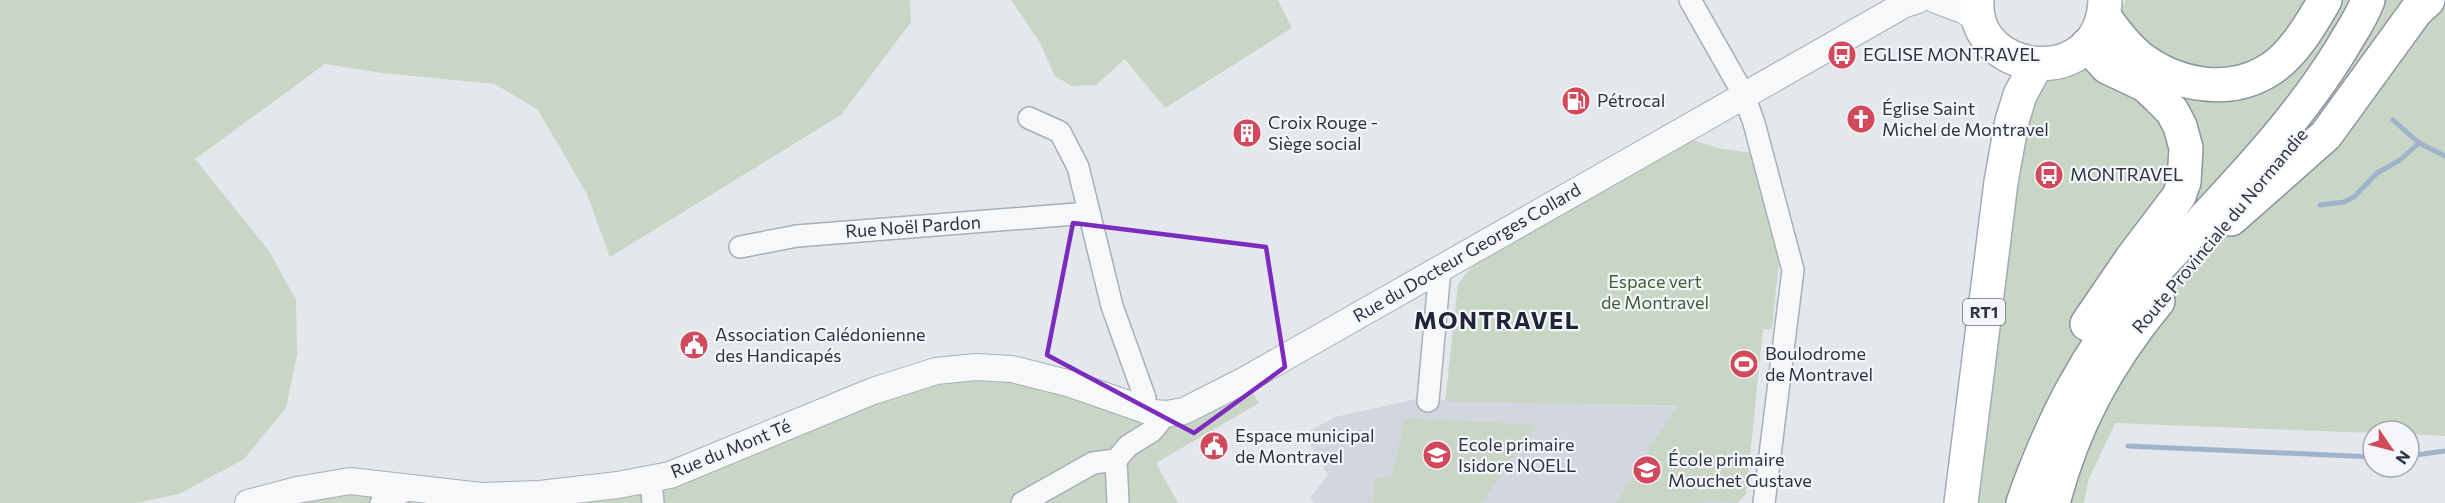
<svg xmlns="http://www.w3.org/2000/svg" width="2445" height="503" viewBox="0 0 2445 503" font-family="Commissioner,sans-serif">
<rect width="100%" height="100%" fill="#e4e7ec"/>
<polygon fill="#d2d6de" points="1416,399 1755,409 1746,494 1737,503 1314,503 1310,498 1328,475 1305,434 1335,417"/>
<g fill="#c9d6c5">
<polygon points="0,0 910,0 911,22 841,115 610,257 587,194 538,110 495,84 382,73 325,64 195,159 269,251 296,300 297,355 286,408 244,459 179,494 136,503 0,503"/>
<polygon points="1011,0 1278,0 1292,28 1165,108 1125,59 1096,85 1072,86 1055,76 1039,41"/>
<polygon points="2126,0 2445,0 2445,436 2409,434 2409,431 2373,431 2373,433 2115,423 2088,481 2084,503 1956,503 2004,95 2088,63"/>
<polygon points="1693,140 1721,149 1754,153 1779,260 1772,329 1763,329 1746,494 1737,503 1705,500 1704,503 1616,503 1650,454 1647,450 1678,406 1445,401 1458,285 1466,273 1478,262"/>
<polygon points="976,367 1154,413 1245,380 1259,403 1156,463 1178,503 248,503 297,490 618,485"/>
<polygon points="1405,418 1536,425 1481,503 1373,503 1375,479 1392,476"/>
</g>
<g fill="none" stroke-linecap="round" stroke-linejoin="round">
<g stroke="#9fb4cc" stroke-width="5">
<polyline points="2393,120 2419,143 2445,156"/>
<polyline points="2320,205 2344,202 2354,197 2377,173 2400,160 2419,143"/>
<polyline points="2128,446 2373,457"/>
<polyline points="2409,456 2445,451"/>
</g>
<g stroke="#a9aeb7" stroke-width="24">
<g id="minor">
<polyline points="1690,0 1744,95 1754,123 1793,270 1764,503"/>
<polyline points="1029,118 1060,132 1078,167 1112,306 1145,398 1141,409"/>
<polyline points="740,247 797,236 1088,213"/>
<polyline points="1428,401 1440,269"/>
<polyline points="1116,460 1118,503"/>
<polyline points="651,479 653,503"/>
<polyline points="381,503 409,489"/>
<polyline points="1022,503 1093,463 1116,460 1128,446 1152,431 1166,414"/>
</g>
</g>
<g stroke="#a9aeb7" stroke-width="28">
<g id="tertiary">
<polyline points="1936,0 1963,10 1980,21"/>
<polyline points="248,503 297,490 350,481 481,496 540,494 618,485 670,475 873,391 936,371 976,367 1012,369 1071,384 1154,413 1166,414 1184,411 1245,380 1905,4 1918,0"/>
</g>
</g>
<g stroke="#a3abb8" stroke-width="36">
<g id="primary">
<path d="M1977,0C1971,77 2102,92 2105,0"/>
<polyline points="1961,503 2001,182 2012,121 2020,95 2036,65"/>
</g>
</g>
<g stroke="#8b94a3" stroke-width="36">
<g id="trunk">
<path d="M2104,16C2115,32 2127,48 2143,60C2177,85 2226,94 2264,73C2291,59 2310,26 2325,0"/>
<polyline points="2231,219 2326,135 2416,11 2428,0"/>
<polyline points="2087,324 2132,258 2179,196 2184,182 2186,148 2180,126 2172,111 2159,98 2145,85 2107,67 2087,45"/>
<path d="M2023,503C2052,420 2087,353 2143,285C2157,267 2174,251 2189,235C2244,176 2300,117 2342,48C2351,32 2362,17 2368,0"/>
<path d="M2053,503C2073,426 2107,363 2158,301"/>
</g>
</g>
<use href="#minor" stroke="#f7f8fa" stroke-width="21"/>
<use href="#tertiary" stroke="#f7f8fa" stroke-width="26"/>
<use href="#primary" stroke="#fff" stroke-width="33"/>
<use href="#trunk" stroke="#fff" stroke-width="33"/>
</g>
<path fill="none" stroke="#7b2cbf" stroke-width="4.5" stroke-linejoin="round" d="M1073,223L1266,247L1285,367L1194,433L1047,355Z"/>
<defs>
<g id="bus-disc" transform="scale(1.5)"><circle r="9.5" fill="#d1495b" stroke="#f4f6f9"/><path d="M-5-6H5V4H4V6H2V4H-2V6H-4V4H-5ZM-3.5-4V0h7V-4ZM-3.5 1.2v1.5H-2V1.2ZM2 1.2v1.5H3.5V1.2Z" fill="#fff"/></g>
<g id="fuel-disc" transform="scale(1.5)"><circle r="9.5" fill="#d1495b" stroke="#f4f6f9"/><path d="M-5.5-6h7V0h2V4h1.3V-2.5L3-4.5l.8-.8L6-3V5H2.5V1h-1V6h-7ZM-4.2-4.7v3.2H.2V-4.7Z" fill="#fff"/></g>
<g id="church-disc" transform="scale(1.5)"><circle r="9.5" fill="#d1495b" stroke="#f4f6f9"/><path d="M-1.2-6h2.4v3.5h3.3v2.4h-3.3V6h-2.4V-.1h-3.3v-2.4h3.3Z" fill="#fff"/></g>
<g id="building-disc" transform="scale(1.5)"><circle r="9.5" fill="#d1495b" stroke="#f4f6f9"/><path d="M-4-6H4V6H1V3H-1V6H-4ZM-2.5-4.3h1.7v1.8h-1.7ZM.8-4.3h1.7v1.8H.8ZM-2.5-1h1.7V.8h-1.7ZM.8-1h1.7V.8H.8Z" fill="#fff"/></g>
<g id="civic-disc" transform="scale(1.5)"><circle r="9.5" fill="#d1495b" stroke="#f4f6f9"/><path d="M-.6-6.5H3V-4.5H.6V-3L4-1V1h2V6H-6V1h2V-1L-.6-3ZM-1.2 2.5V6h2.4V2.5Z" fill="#fff"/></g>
<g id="stadium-disc" transform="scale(1.5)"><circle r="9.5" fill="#d1495b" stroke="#f4f6f9"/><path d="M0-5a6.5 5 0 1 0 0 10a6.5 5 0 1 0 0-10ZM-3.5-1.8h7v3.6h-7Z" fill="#fff"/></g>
<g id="school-disc" transform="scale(1.5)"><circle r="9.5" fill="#d1495b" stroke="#f4f6f9"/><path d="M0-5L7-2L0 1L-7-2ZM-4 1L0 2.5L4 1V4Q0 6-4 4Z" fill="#fff"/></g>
</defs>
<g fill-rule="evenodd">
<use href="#bus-disc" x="1842" y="55"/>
<use href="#fuel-disc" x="1576" y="101"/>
<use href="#church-disc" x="1861" y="119"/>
<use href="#building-disc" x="1247" y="133"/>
<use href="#bus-disc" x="2049" y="175"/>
<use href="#civic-disc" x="694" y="345"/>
<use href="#stadium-disc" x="1744" y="364"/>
<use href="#civic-disc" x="1214" y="446"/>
<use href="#school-disc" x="1437" y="455"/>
<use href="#school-disc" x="1647" y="470"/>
</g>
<g text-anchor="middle" stroke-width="4.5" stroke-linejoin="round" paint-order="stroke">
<rect fill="#f4f6f9" stroke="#676e7b" stroke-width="1.5" x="1963" y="299" width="42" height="26" rx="4.5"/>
<g font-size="16" font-weight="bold" fill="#2b3445">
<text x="1984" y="318">RT1</text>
</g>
<g font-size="18" fill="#2b3445" stroke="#f4f6f9" text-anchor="start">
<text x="1863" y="61">EGLISE MONTRAVEL</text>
<text x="1597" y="107">Pétrocal</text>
<text x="1882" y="115">Église Saint<tspan x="1882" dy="21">Michel de Montravel</tspan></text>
<text x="1268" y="129">Croix Rouge -<tspan x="1268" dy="21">Siège social</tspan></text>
<text x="2070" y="181">MONTRAVEL</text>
<text x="715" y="341">Association Calédonienne<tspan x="715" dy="21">des Handicapés</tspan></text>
<text x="1765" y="360">Boulodrome<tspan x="1765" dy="21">de Montravel</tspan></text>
<text x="1235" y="442">Espace municipal<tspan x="1235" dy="21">de Montravel</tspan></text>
<text x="1458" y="451">Ecole primaire<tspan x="1458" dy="21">Isidore NOELL</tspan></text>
<text x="1668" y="466">École primaire<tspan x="1668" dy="21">Mouchet Gustave</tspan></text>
</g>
<g font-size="18" fill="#2b3445" stroke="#f4f6f9">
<text transform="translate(913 227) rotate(-4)" y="6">Rue Noël Pardon</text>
<text transform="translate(2220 231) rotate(-50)" y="6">Route Provinciale du Normandie</text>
<text transform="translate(1467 253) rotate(-30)" y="6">Rue du Docteur Georges Collard</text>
<text transform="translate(731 449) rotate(-22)" y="6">Rue du Mont Té</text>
</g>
<g font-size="18" fill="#3f6138" stroke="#f4f6f9">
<text x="1655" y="288">Espace vert<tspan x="1655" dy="21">de Montravel</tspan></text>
</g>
<g font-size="24" font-weight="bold" letter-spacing="1.5" fill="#1d2536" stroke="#f4f6f9">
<text x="1497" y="329">MONTRAVEL</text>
</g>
</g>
<g transform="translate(2391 449) rotate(125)"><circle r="28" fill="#f4f6f9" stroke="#a4a8b1" stroke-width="1.5"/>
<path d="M0-4.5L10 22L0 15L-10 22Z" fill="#d1495b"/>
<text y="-9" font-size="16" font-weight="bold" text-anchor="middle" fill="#2b3445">N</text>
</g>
</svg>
